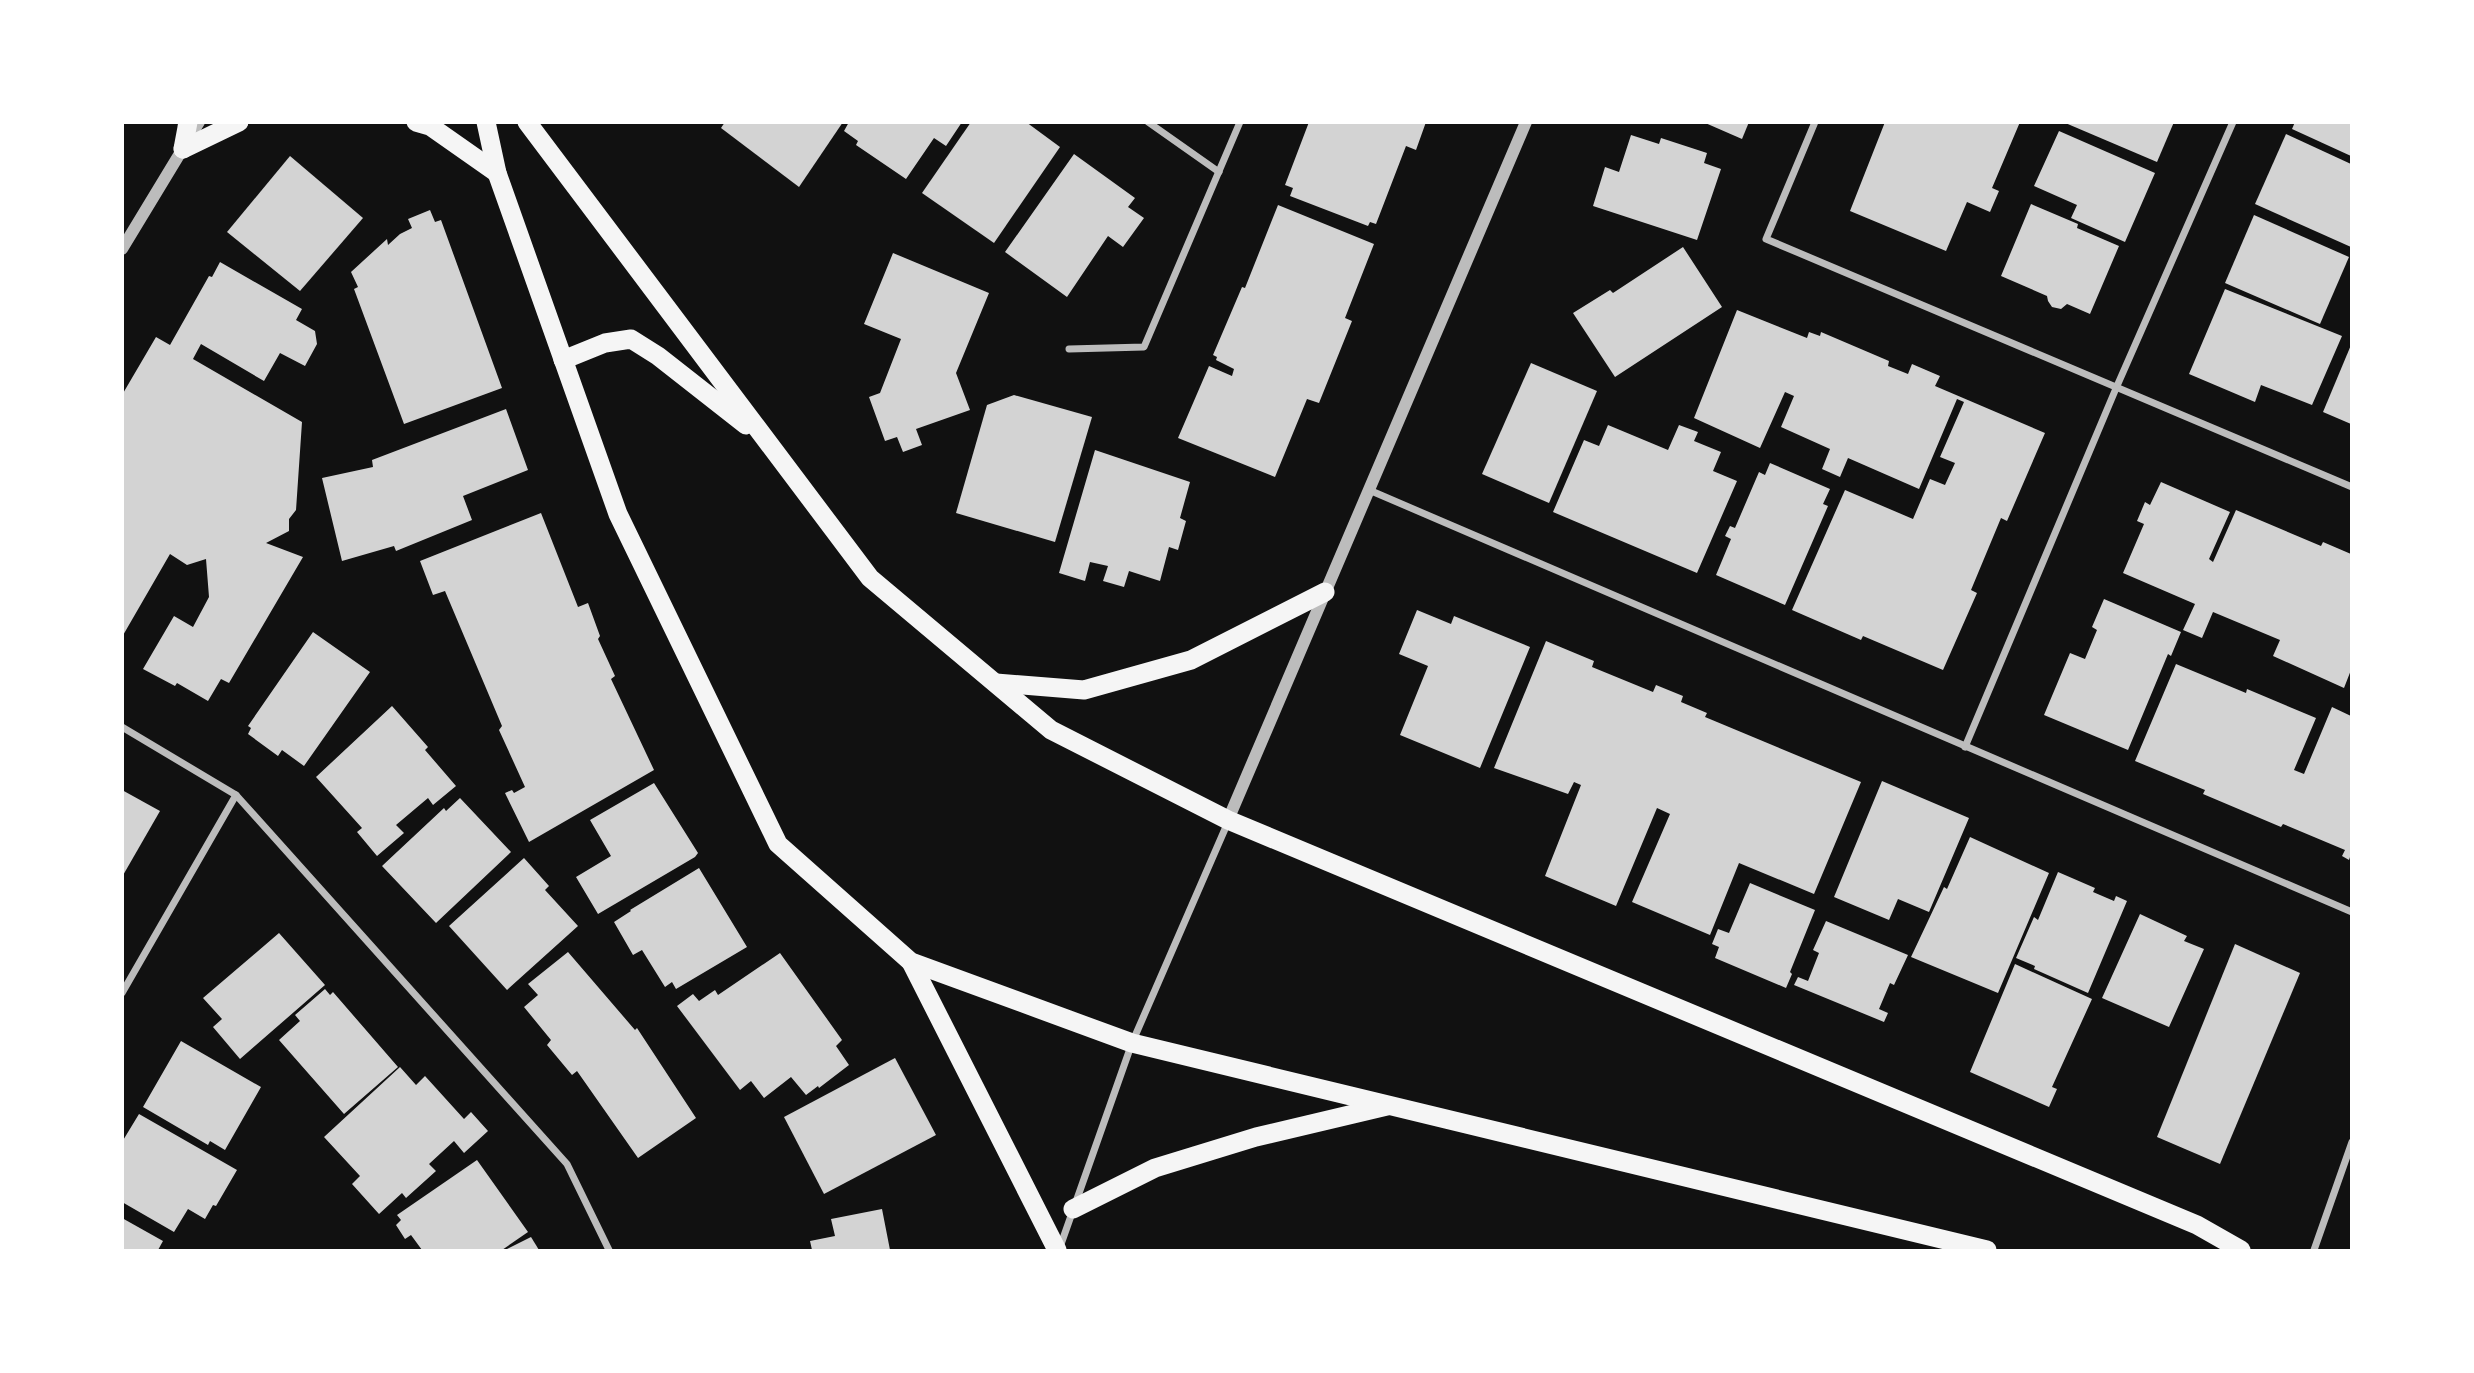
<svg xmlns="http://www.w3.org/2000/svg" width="2474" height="1373" viewBox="0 0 2474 1373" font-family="'DejaVu Sans',sans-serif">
<rect width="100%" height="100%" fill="#111"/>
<g fill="#d3d3d3">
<polygon points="725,122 843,122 799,187 721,128"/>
<polygon points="849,122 962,122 946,146 934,138 906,179 856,145 858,141 844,131"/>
<polygon points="971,122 1026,122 1060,147 994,243 922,193"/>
<polygon points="1309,122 1426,122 1416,150 1406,146 1376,224 1370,222 1368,226 1290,196 1293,188 1285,185"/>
<polygon points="1703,122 1749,122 1742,139"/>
<polygon points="1885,122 2020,122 1992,188 1999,191 1990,212 1967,202 1946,251 1850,211"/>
<polygon points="2063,122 2174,122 2157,162"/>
<polygon points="2295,122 2351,122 2351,156 2292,129"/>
<polygon points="2059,131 2155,173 2125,242 2071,218 2077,205 2034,186"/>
<polygon points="2286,134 2351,164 2351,247 2255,204"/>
<polygon points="1631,135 1659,144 1661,138 1707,153 1704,163 1721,169 1697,240 1593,206 1605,167 1619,172"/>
<polygon points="1074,154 1135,198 1128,207 1144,218 1123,247 1108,236 1067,297 1005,252"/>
<polygon points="290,156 363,218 300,291 227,232"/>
<polygon points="2031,204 2078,224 2077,228 2119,246 2090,314 2067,304 2061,309 2052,307 2048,301 2047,296 2001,276"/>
<polygon points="1278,205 1374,244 1345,318 1352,321 1319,403 1307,399 1275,477 1178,438 1209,366 1232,376 1234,369 1216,360 1217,357 1213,355 1242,287 1245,288"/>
<polygon points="430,210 435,222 441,220 502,388 404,424 354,289 358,287 351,272 387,239 388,245 400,234 412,228 408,219"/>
<polygon points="2254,215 2349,257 2320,324 2225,283"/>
<polygon points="1683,247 1722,307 1615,377 1573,313 1610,290 1613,293"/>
<polygon points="893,253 989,293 956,373 970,410 916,429 922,445 903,452 897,437 885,441 869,397 880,393 901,339 864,324"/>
<polygon points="220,262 302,309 296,320 315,331 317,344 305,366 280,353 264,381 201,344 194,357 193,359 302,422 296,510 289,519 289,531 266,543 303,557 229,683 221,679 208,701 177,683 175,686 143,669 174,616 193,627 209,597 206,559 187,565 170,554 122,637 122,395 156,337 170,345 209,276 212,277"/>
<polygon points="2225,289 2342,336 2312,405 2261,385 2255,402 2189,374"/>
<polygon points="1737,310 1807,338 1809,332 1820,336 1821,332 1889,361 1888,366 1908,374 1912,364 1940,376 1935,386 2045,433 2007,521 2001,518 1971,590 1977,593 1943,670 1863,636 1861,640 1792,610 1845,490 1913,519 1930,479 1945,485 1955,463 1940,457 1964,402 1957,399 1919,489 1848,458 1840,477 1822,469 1830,449 1781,427 1794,396 1785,392 1760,448 1694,418"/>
<polygon points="2351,345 2351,424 2323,412"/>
<polygon points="1531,363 1597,391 1549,503 1482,474"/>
<polygon points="1014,395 1092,417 1055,542 956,513 987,405"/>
<polygon points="506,409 528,470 463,496 472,520 396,551 394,546 342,561 322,478 373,467 372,460"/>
<polygon points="1608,425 1668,450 1679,425 1698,432 1694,441 1721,452 1713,471 1737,481 1697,573 1553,512 1584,440 1599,446"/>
<polygon points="1095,450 1190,482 1180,518 1186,521 1178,550 1169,547 1160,581 1129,571 1124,587 1103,581 1108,566 1090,562 1085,581 1059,573"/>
<polygon points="1770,463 1830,489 1823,504 1828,506 1785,605 1716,575 1731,539 1725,536 1730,526 1735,528 1759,472 1765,475"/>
<polygon points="2161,482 2230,512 2209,559 2213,562 2236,510 2321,546 2323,542 2351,554 2351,670 2344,688 2273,656 2280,640 2213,612 2202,638 2183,630 2195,604 2123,573 2144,524 2137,521 2145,502 2150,505"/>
<polygon points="541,513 578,607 588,603 600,636 598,639 615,676 611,679 654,770 529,842 505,793 512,790 514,793 525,787 499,730 502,726 445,591 433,595 420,561"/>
<polygon points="2104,599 2181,632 2171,656 2168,654 2128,750 2044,715 2070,653 2085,659 2097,630 2092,627"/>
<polygon points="1417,610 1451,624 1454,616 1530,647 1480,768 1400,735 1428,666 1399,654"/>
<polygon points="313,632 370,672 304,766 282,750 278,756 248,734 251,728 248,726"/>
<polygon points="1546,641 1594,661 1592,667 1653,692 1656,685 1683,696 1681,702 1707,713 1705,717 1861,782 1814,894 1739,863 1710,935 1632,902 1670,814 1657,808 1616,906 1545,876 1581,785 1574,782 1568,794 1494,768"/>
<polygon points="2176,664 2246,693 2247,689 2316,718 2294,770 2304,774 2332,707 2351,716 2351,854 2349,860 2342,856 2345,850 2283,824 2281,827 2203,794 2205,790 2135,761"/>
<polygon points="392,706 428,747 425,750 456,786 433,805 428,798 396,825 404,833 377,856 357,832 362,828 316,777"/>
<polygon points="1882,781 1969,818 1929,912 1898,899 1889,920 1834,897"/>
<polygon points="654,783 698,853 695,857 598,914 576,877 611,856 590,820"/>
<polygon points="122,790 160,811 122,877"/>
<polygon points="460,798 511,852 436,923 382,866 444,808 446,811"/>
<polygon points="1970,837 2049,873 1998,993 1911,957 1944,887 1947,889"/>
<polygon points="524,858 549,886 545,890 578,926 507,990 449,926"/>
<polygon points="699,868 747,947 676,989 672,982 665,987 642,950 633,955 614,922 631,911 630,910"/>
<polygon points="2058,872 2095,888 2093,892 2114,901 2116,896 2127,901 2088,993 2034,969 2035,966 2016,958 2034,917 2038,920"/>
<polygon points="1750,883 1815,910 1790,972 1792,974 1786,988 1715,958 1719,947 1712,944 1718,929 1729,933"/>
<polygon points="2140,914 2187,936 2184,941 2204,949 2169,1027 2102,998"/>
<polygon points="1826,921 1908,955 1894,985 1890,983 1879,1009 1888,1013 1884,1022 1794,985 1798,977 1808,981 1819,953 1813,950"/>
<polygon points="279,933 325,985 240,1059 213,1027 222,1019 203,998"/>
<polygon points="2235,944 2300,973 2220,1164 2157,1137"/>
<polygon points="568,952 635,1030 637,1028 696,1118 638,1158 577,1071 572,1075 547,1045 551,1040 524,1007 538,995 528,984"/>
<polygon points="780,953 842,1040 836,1046 849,1065 819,1088 818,1086 806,1095 791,1077 764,1098 751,1081 740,1090 677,1006 693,994 699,1001 715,990 718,995"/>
<polygon points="2015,964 2092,999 2052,1087 2057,1089 2049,1107 1970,1072"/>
<polygon points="325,989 330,995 333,992 398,1067 344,1114 279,1040 300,1021 295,1015"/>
<polygon points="181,1041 261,1087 225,1150 210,1141 208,1145 143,1107"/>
<polygon points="895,1058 936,1135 824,1194 784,1117"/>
<polygon points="400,1067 416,1085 425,1076 464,1119 471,1112 488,1131 464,1153 454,1141 429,1164 436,1171 406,1198 402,1193 379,1214 352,1184 360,1176 324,1137"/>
<polygon points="139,1114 237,1170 216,1206 213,1205 205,1219 188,1209 174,1232 122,1202 122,1142"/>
<polygon points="477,1160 528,1232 502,1250 422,1250 411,1235 405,1239 396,1225 401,1220 397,1215"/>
<polygon points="882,1209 890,1250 812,1250 810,1241 835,1236 831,1219"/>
<polygon points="122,1218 163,1241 158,1250 122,1250"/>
<polygon points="531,1237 539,1250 505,1250"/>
</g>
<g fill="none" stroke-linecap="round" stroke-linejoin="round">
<g stroke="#bcbcbc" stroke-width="7">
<polyline points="1148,122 1219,172"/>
<polyline points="1815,122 1766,239 2352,487"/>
<polyline points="1069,349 1144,347 1240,122"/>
<polyline points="1369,490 2352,912"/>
<polyline points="122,727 236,795 567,1164 609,1250"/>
<polyline points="1965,747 2117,386 2233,122"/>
<polyline points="122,993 236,795"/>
<polyline points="1060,1247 1132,1043 1228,822"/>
<polyline points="2314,1250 2352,1142"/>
</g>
<g stroke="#bcbcbc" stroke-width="12">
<polyline points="122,249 199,122"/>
<polyline points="1228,820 1526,122"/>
</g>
<g stroke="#f5f5f5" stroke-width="19">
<polyline points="416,122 430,126 497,173"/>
<polyline points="486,122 497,173 618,514 778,844 911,962 1132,1043 1987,1250"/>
<polyline points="527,122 870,578 1051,730 1228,820 2197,1225 2241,1250"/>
<polyline points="183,149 239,122"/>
<polyline points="183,149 188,122"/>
<polyline points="563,360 605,343 631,339 658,356 746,425"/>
<polyline points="996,683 1084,690 1191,660 1325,592"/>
<polyline points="911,962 1057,1250"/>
<polyline points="1073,1209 1155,1168 1256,1137 1387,1106"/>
</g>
</g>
<rect width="2474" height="1373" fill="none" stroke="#ffffff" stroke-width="248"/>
</svg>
